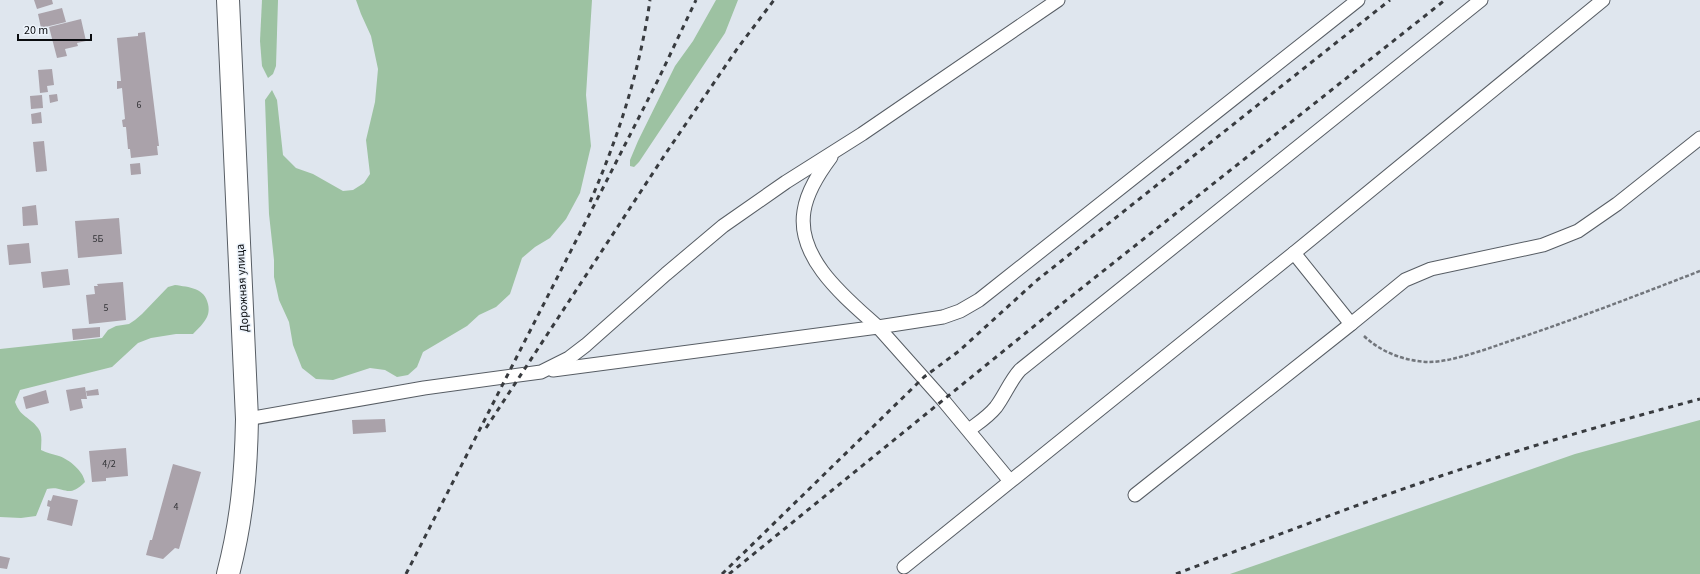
<svg xmlns="http://www.w3.org/2000/svg" width="1700" height="574" viewBox="0 0 1700 574" font-family="'Source Sans 3',sans-serif">
<rect width="100%" height="100%" fill="#dfe6ee"/>
<g fill="#9dc2a2">
<polygon points="262,0 278,0 276,66 273,74 268,78 262,66 260,41"/>
<polygon points="356,0 592,0 586,95 591,146 580,193 566,219 550,238 535,247 522,258 510,294 496,307 479,315 467,326 423,352 417,367 408,375 397,377 385,370 370,368 333,380 316,379 302,368 293,345 289,322 279,300 274,277 274,260 269,214 265,100 272,90 277,100 283,155 296,168 313,174 343,191 353,190 364,183 370,174 366,140 375,102 378,69 371,36 361,14"/>
<polygon points="716,0 738,0 725,33 639,162 634,167 630,166 630,160 638,141 675,66 693,41"/>
<path d="M175,285C189,287 205,288 208,304C209,308 209,313 207,317C204,323 198,329 193,334H176L151,338L138,343L112,367L20,390L15,402C21,418 29,416 38,428C43,434 41,443 41,450C47,453 53,454 59,456C70,460 83,471 85,482C67,500 65,485 47,489L36,516L21,518L0,517V349L102,338L108,330L116,326L129,324L135,320L142,314L168,287Z"/>
<polygon points="1700,420 1700,574 1230,574 1575,454"/>
</g>
<g fill="#aaa2aa">
<polygon points="34,0 52,0 53,4 37,9"/>
<polygon points="62,8 66,22 41,28 38,14"/>
<polygon points="81,19 86,41 77,43 78,46 65,49 67,56 57,58 49,27"/>
<polygon points="145,32 159,146 157,146 158,155 131,158 130,149 128,149 126,127 123,127 122,120 125,119 122,88 117,89 117,81 121,81 117,38 138,36 138,33"/>
<polygon points="52,69 54,85 47,86 48,92 40,93 38,70"/>
<polygon points="57,94 58,101 50,103 49,95"/>
<polygon points="42,95 43,108 31,109 30,96"/>
<polygon points="41,112 42,123 32,124 31,114"/>
<polygon points="44,141 47,171 36,172 33,142"/>
<polygon points="140,163 141,174 131,175 130,164"/>
<polygon points="36,205 38,225 23,226 22,207"/>
<polygon points="119,218 122,254 78,258 75,221"/>
<polygon points="29,243 31,263 9,265 7,245"/>
<polygon points="68,269 70,285 43,288 41,272"/>
<polygon points="123,282 126,320 89,324 86,295 95,294 94,286 98,286 97,284"/>
<polygon points="100,327 100,337 73,340 72,329"/>
<polygon points="85,387 87,399 81,399 83,408 70,411 66,390"/>
<polygon points="98,389 99,395 87,396 86,391"/>
<polygon points="46,390 49,403 26,409 23,397"/>
<polygon points="385,419 386,432 353,434 352,420"/>
<polygon points="126,448 128,476 106,478 106,481 92,482 89,451"/>
<polygon points="173,464 201,472 179,549 175,548 163,559 146,555 150,540 152,540"/>
<polygon points="53,495 78,500 72,526 47,520 50,507 47,506 48,500 51,501"/>
<polygon points="0,556 10,558 7,569 0,568"/>
</g>
<g fill="none" stroke-linecap="round" stroke-linejoin="round">
<g stroke="#575d64" stroke-width="15">
<g id="service">
<path d="M831,157C819,173 807,191 804,211C796,259 847,299 878,327L943,317L960,311L979,300L1358,0"/>
<polyline points="1294,253 1351,324 1405,280 1431,269 1543,245 1578,231 1617,204 1700,138"/>
<polyline points="553,370 878,327 943,400 1010,481"/>
<polyline points="247,419 424,388 541,372 569,358 586,345 666,274 723,226 786,182 862,134 1058,0"/>
<path d="M969,430C978,423 988,417 996,407C1005,395 1010,381 1020,370L1481,0"/>
<polyline points="1135,495 1351,324"/>
<polyline points="904,567 1294,253 1603,0"/>
</g>
</g>
<g stroke="#575d64" stroke-width="24">
<path id="tertiary" d="M228,0L247,419C246,474 242,520 228,574"/>
</g>
<path stroke="#72767c" stroke-width="2.5" stroke-dasharray="4 2" stroke-linecap="butt" d="M1364,336C1381,352 1404,361 1428,362C1453,362 1489,348 1513,340C1576,319 1638,295 1700,271"/>
<use href="#service" stroke="#fff" stroke-width="13"/>
<use href="#tertiary" stroke="#fff" stroke-width="22"/>
<g stroke="#383b3f" stroke-width="3" stroke-dasharray="5 5" stroke-linecap="butt">
<path d="M590,202C618,138 640,70 650,0"/>
<polyline points="486,428 666,153 737,49 774,0"/>
<polyline points="406,574 658,80 696,0"/>
<polyline points="722,574 924,377 959,351 1036,281 1390,0"/>
<polyline points="729,574 1054,310 1445,0"/>
<path d="M1176,574C1275,536 1375,497 1477,464C1550,440 1625,419 1700,399"/>
</g>
</g>
<g text-anchor="middle" stroke-width="3" stroke-linejoin="round" paint-order="stroke">
<g font-size="10" fill="#323236">
<text x="139" y="108">6</text>
<text x="98" y="242">5Б</text>
<text x="106" y="311">5</text>
<text x="109" y="467">4/2</text>
<text x="176" y="510">4</text>
</g>
<g font-size="12" fill="#0a0c0f" stroke="#ecf3fb">
<text transform="translate(242 288) rotate(-93)" y="4">Дорожная улица</text>
</g>
</g>
<path d="M18 34v6h73v-6" fill="none" stroke="#0a0c0f" stroke-width="2"/>
<text x="24" y="34" font-size="12" fill="#0a0c0f" stroke="#ecf3fb" stroke-width="3" paint-order="stroke">20 m</text>
</svg>
